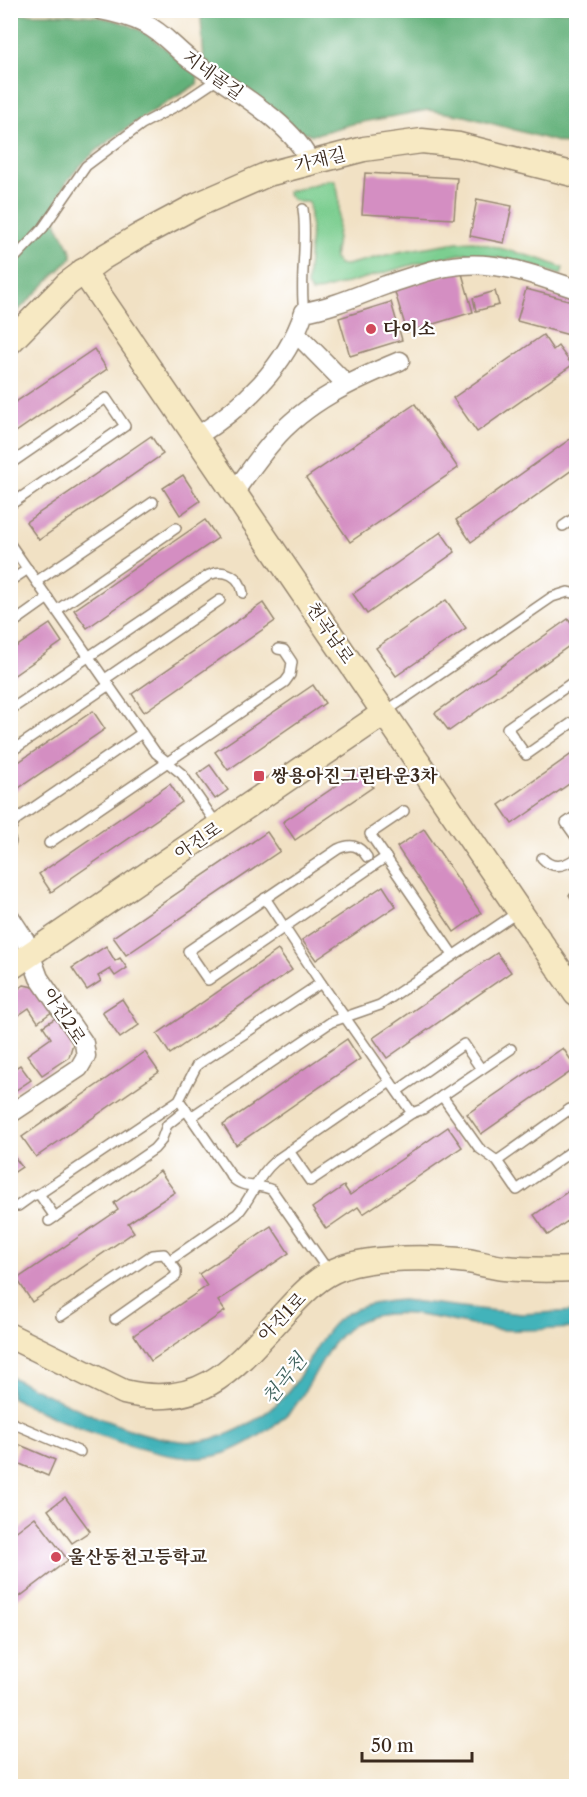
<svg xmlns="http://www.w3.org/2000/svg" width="587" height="1797" viewBox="0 0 587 1797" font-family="'Libre Caslon Text','Noto Serif KR',serif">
<rect width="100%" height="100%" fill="#fff"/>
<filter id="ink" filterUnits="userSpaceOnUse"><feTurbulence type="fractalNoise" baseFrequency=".0167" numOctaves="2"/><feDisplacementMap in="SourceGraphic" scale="12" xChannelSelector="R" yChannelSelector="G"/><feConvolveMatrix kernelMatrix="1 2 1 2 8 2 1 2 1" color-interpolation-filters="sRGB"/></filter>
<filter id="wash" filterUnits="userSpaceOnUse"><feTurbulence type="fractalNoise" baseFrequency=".008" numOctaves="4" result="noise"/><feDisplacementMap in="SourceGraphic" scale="24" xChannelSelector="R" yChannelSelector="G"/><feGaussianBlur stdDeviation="1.35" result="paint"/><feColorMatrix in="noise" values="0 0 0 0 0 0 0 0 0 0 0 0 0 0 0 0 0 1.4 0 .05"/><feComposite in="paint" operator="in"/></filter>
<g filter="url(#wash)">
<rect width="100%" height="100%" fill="#f1e1c4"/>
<path fill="#7bce90" stroke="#5b7c57" stroke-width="1.5" d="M329,180H334C344,195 337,240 334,258L339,265H346L403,251L457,242L474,241L540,259L563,268L561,275L522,262L466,253L419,263L312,293L307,286L311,231L309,202C297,202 293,203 287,192Z"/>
<g fill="#64b17a" stroke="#506e4c" stroke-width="1.5">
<polygon points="220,10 576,11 576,147 465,116 428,110 352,124 313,135 298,131 204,60 201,18"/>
<path d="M11,14C52,14 107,10 143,32C162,43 179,62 198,75L197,84C159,109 54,162 55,215C56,232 71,241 72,257L11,318Z"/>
</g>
<path fill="#43b3ba" stroke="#3f6e6c" stroke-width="1.5" d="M402,1300L522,1314L576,1311V1328C552,1329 528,1331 504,1330C459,1327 402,1301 360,1321C329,1335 316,1377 297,1403C280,1426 237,1453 209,1457C162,1465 54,1420 11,1397V1377C59,1400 128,1436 181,1441C223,1446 275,1414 297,1380C330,1327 332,1305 402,1300Z"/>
<g id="blocks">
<g fill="#d48ec2">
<polygon points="365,173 457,178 454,219 362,214"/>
<polygon points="477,199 512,206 504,243 470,236"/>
<polygon points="461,270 473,312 407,332 394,289"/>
<polygon points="526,289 576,302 576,321 573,336 517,321"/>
<polygon points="495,291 499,305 476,311 473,298"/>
<polygon points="391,302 402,340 350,356 339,318"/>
<polygon points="543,335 553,350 558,346 572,365 477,432 453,398"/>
<polygon points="94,349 107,369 10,436 10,406"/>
<polygon points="415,404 458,468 350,542 306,478"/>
<polygon points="576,435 576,467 471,542 456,520"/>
<polygon points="151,436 163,454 39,540 26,522"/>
<polygon points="183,475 200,501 180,515 163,488"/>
<polygon points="205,520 218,538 87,628 74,610"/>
<polygon points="441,532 455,552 367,614 353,594"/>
<polygon points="446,600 466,628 396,676 376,648"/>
<polygon points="263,603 275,621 144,712 132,694"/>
<polygon points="568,619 576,631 576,641 449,731 435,713"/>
<polygon points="50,624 62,642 10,678 10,651"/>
<polygon points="313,685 325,703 228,770 215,752"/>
<polygon points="93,711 105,729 10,794 10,768"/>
<polygon points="576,751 576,779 512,824 499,805"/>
<polygon points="210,765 228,790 215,799 197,774"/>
<polygon points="361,769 373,787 295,840 283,822"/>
<polygon points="170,784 182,802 51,892 39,874"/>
<polygon points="424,829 481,913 454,932 397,847"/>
<polygon points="267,832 280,851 126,955 113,937"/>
<polygon points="383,886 396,906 316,960 302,940"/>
<polygon points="576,890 576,906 569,895"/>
<polygon points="106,946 115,961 120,958 127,968 115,976 110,969 98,976 101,981 87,990 72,968"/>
<polygon points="278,950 292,970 170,1054 157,1034"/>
<polygon points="497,953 511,972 387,1058 373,1038"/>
<polygon points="24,985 37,988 53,1011 38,1022 29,1008 10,1021 10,995"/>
<polygon points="122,999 139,1025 120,1038 102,1012"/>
<polygon points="57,1017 74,1040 69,1057 42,1075 27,1055 51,1038 43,1026"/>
<polygon points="347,1039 360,1059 236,1145 223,1125"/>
<polygon points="563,1048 576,1068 481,1134 467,1114"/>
<polygon points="145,1052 159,1072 36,1157 22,1137"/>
<polygon points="20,1065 31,1080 10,1094 10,1071"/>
<polygon points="448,1127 462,1147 363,1214 358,1207 326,1229 312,1208 344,1186 350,1195"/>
<polygon points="10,1151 22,1167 10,1175"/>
<polygon points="160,1171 175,1192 128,1223 134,1232 32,1302 17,1279 118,1210 114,1203"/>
<polygon points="576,1186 576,1215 548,1235 534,1215"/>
<polygon points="271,1226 289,1253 218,1301 225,1311 151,1361 134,1335 207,1286 199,1274"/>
<polygon points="20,1445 55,1460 48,1476 13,1461"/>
<polygon points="65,1497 90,1531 72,1543 48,1510"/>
<polygon points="35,1517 68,1560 10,1604 10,1536"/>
</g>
</g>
</g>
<g filter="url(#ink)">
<use href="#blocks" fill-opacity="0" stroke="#968671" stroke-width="1.5"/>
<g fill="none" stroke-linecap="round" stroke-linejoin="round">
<g stroke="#968671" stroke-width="12">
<g id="lane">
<path d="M303,209C308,243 299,278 304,312"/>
<polyline points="10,263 43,228 86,166 142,124 182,103 218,79"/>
<polyline points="10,464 106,398 125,426 10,505"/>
<polyline points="563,526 576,517"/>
<polyline points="10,544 156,753 182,774 218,826"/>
<polyline points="10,581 28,569"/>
<polyline points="37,581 153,502"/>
<polyline points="57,610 176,528"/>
<polyline points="10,625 48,598"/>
<polyline points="105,679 220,600"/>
<polyline points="576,680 507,728 526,755 576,720"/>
<path d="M10,710L209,575C225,568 240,576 243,593"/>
<polyline points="385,712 552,597 568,592 576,594"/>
<polyline points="10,752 109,685"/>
<polyline points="404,811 370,834 453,955"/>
<polyline points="576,816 566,823 576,837"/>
<polyline points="10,829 17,819 142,733"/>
<polyline points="10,839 11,842"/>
<polyline points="49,843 285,682 290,675 292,662 284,650 278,649"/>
<path d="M367,857C359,845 351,843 338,849L188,951L208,980L386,857"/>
<path d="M542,858C553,870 565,866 576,858"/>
<polyline points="265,898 321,983 412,1113"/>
<polyline points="397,1091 464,1044 481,1069"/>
<polyline points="442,1096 479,1148 497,1161 517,1190 576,1148"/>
<path d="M179,1100L232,1177C243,1190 259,1183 272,1190L329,1272"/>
<polyline points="191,1117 331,1022 380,1005 518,912"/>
<polyline points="289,1151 310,1181 412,1113 423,1109 511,1049"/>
<polyline points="497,1161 570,1109 576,1118"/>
<polyline points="39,1194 55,1217"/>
<polyline points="18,1206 32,1196 39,1194 179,1100 197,1065 321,983"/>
<polyline points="49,1221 154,1149 161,1141 167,1125 186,1110"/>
<path d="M169,1261L237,1214C252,1198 257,1176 275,1161L390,1082"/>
<polyline points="61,1316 152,1255 164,1254 176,1270 176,1276 115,1319"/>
<polyline points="10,1422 80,1452"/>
</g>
</g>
<g stroke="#968671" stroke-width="21">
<g id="street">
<path d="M100,10C116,13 131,17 145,24C162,32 174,47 188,58C223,84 295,123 310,163"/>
<polyline points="297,334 346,384"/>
<path d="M196,437C244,406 286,367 304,312C333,307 359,295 386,285C411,277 436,267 461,265C501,261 540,277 576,289"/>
<path d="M234,492C247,475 259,457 273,441C306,402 354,380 400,361"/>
<polyline points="10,917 25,940 39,978 84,1043 86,1056 79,1068 10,1114"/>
</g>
</g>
<g stroke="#968671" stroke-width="27">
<g id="secondary">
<polyline points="83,271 576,994"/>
<polyline points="10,342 67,284 102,258 139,236 197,205 268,174 364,149 422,141 459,145 576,175"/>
<polyline points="10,968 384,713"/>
<path d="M10,1336L124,1392C208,1412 240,1360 291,1306C305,1291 321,1275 341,1268C371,1256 435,1257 468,1261C480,1263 492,1267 504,1268C527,1270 553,1270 576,1269"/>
</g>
</g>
<use href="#lane" stroke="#fff" stroke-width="9"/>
<use href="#street" stroke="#fff" stroke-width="18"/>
<use href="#secondary" stroke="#f7e9c3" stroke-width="24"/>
</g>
</g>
<g fill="#d1495b" stroke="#fff" stroke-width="2">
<circle cx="371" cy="329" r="6"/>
<rect x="253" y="770" width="12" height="12" rx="3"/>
<circle cx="56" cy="1557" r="6"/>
</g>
<g text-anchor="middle" stroke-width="4.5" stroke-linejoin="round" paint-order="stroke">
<g font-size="18" fill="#3b2a1e" stroke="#fff">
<text transform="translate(213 75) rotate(36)" y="6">지네골길</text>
<text transform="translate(320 160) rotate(-14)" y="6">가재길</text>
<text transform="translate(330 633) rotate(56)" y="6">천곡남로</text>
<text transform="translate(198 841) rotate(-34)" y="6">아진로</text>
<text transform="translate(64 1016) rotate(57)" y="6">아진2로</text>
<text transform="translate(282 1317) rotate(-46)" y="6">아진1로</text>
</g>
<g font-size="18" font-weight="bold" fill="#3b2a1e" stroke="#fff" text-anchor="start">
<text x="383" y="335">다이소</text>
<text x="271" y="782">쌍용아진그린타운3차</text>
<text x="68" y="1563">울산동천고등학교</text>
</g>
<g font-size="20" font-style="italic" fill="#3e615c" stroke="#fff">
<text transform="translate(284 1379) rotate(-52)" y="7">천곡천</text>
</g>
</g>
<rect width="587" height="1797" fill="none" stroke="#fff" stroke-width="36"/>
<path d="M362 1752v9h110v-9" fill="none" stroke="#3b2a1e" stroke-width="3"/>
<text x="371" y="1752" font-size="18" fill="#3b2a1e" stroke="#ffffff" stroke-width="4.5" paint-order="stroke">50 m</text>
</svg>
